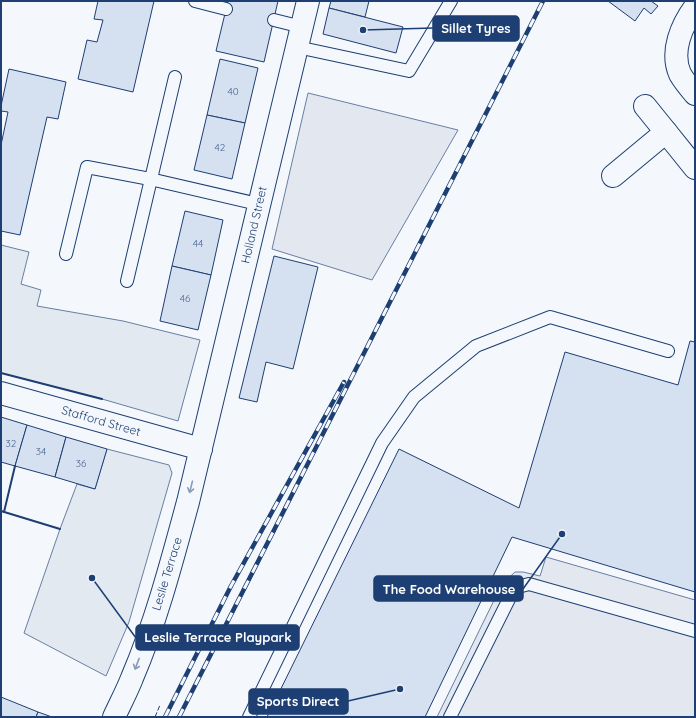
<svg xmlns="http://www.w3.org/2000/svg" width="696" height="718" viewBox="0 0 696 718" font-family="Quicksand,sans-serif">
<rect width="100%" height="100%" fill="#f4f7fb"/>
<g fill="#e3e9f0" stroke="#687fa3">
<polygon points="1,245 29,252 21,284 41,290 37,306 123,321 200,340 178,421 102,399 1,373"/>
<polygon points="107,449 169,465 172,473 129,622 106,676 24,633 60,529 77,484 95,489"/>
</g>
<g fill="#e3e8f0" stroke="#687fa3">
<polygon points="308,93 458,130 372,280 272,249"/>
<polygon points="546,557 695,600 695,717 437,717 502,584 515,572 523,572 540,576"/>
</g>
<g fill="#d5e0f0" stroke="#1d3f73">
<polygon points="98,1 154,1 133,92 78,79 87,40 97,42 103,20 94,19"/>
<polygon points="228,1 278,1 264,62 216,51"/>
<polygon points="331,1 369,1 365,17 329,8"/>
<polygon points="608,1 651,1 658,6 651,14 644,8 635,21"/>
<polygon points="329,8 403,27 396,53 323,34"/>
<polygon points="220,59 258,68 245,123 207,115"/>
<polygon points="9,69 66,82 58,119 47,117 20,235 1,231 1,145 8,112 1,111 1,106"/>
<polygon points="207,115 245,123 232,179 194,170"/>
<polygon points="185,211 223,220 211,275 172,266"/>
<polygon points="274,256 318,267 293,369 266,362 257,402 239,398"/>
<polygon points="172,266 211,275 198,330 160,321"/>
<polygon points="690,341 695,342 695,592 512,537 425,717 267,717 399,449 519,508 565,352 678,385"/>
<polygon points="1,417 27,425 15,466 1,462"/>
<polygon points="27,425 66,437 55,477 15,466"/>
<polygon points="66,437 107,449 95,489 55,477"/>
<polygon points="1,697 38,712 36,717 1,717"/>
<polygon points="38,712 52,717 36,717"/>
</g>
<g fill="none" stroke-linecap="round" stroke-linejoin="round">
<g stroke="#1d3f73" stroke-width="14">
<g id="lane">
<polyline points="195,1 226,9"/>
<polyline points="274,20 302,27"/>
<polyline points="297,47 409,71 451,1"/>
<polyline points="66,254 87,167 150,179 258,204"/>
<polyline points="127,281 175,77"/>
<polyline points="249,717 382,443 414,397 476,346 550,317 668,351"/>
<polyline points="450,717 510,597 518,587 529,584 695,631"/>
</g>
</g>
<g stroke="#1d3f73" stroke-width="24">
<g id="street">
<path d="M695,7C682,25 670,51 680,74C684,81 690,88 695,94"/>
<polyline points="645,106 666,132"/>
<polyline points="613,176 666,132 695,168"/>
<polyline points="1,393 201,449"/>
<path d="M114,717C120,704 127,691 132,678C156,622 172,561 188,502L308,1"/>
</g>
</g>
<use href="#lane" stroke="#f4f7fb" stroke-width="12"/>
<use href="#street" stroke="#f4f7fb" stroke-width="22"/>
<g stroke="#1d3f73" stroke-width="4.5">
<g id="rail">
<polyline points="165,717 231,586 344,382"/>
<polyline points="179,717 543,1"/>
</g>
</g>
<use href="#rail" stroke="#f4f7fb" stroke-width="3" stroke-dasharray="9" stroke-linecap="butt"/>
<polyline stroke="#1d3f73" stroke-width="1" stroke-dasharray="5 2" stroke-linecap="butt" points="155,717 160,705"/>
<g stroke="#1d3f73" stroke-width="2">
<polyline points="1,373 102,399"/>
<polyline points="1,511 60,529"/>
<polyline points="4,512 15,466"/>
</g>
</g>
<defs><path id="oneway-shaft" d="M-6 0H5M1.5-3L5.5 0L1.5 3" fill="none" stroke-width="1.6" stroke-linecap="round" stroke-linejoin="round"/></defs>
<g stroke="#889bb7">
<use href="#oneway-shaft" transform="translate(191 487) rotate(104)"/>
<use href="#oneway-shaft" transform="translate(137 664) rotate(111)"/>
</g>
<g text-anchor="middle" stroke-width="3" stroke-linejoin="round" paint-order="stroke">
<g font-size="10" fill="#4b6792">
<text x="233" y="95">40</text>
<text x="220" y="151">42</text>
<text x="198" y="247">44</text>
<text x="185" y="302">46</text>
<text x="11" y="447">32</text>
<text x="41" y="455">34</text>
<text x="81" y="467">36</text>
</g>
<g font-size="12" fill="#1d3f73" stroke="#f4f7fb">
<text transform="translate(254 225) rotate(-77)" y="4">Holland Street</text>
<text transform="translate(101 421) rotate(16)" y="4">Stafford Street</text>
<text transform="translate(167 574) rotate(-73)" y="4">Leslie Terrace</text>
</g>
</g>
<path fill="none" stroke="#1d3f73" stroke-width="1.5" d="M363 30L433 28M562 534L523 589M92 578L136 638M400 689L348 701"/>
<g fill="#1d3f73" stroke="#f4f7fb" stroke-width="1.5">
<circle cx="363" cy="30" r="4"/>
<circle cx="562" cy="534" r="4"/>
<circle cx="92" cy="578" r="4"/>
<circle cx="400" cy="689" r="4"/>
</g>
<g fill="#1d3f73" stroke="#1d3f73" stroke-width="1.5">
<rect x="433" y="16" width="86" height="25" rx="4"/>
<rect x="374" y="576" width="149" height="25" rx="4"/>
<rect x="136" y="625" width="163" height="25" rx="4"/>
<rect x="249" y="689" width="99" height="25" rx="4"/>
</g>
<g font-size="13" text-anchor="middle" font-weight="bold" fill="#fff">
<text x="476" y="33">Sillet Tyres</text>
<text x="449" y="594">The Food Warehouse</text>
<text x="218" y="642">Leslie Terrace Playpark</text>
<text x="298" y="706">Sports Direct</text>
</g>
<rect width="696" height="718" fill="none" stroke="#1d3f73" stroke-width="4"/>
</svg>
